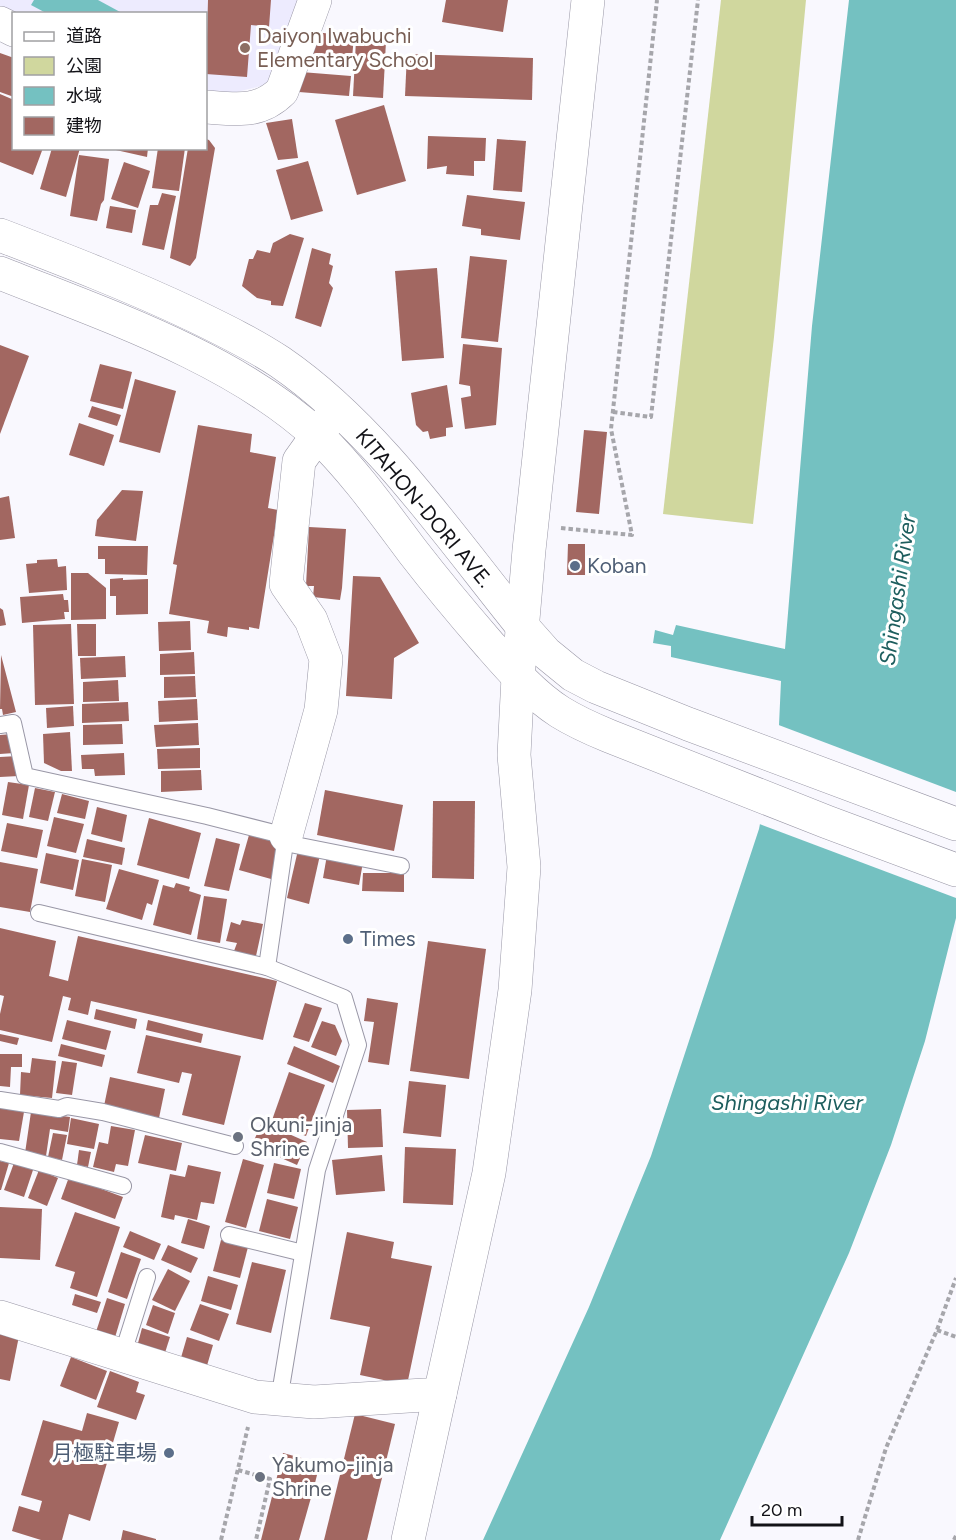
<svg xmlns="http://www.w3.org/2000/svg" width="956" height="1540" viewBox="0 0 956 1540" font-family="Figtree,'Noto Sans JP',sans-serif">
<rect width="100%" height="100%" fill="#f9f8fe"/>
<polygon fill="#edebfe" points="0,0 300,0 273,83 212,98 206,98 206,14 13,14 0,8"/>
<polygon fill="#d0d79e" points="721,0 806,0 774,337 753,524 663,514"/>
<g fill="#74c1c1">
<polygon points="34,0 98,0 122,13 46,13 31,5"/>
<polygon points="849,0 956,0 956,918 925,1041 891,1145 849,1253 720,1540 483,1540 589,1307 651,1156 759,829 779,725 781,681 671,657 671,646 653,643 655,630 673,635 676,625 785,649 812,326"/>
</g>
<polygon fill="#f9f8fe" points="776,724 956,792 956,898 757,823"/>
<g fill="#a26761">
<polygon points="208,0 271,0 269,27 251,25 247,77 206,74"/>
<polygon points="446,0 508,0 503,32 442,22"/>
<polygon points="313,32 354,36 352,58 311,54"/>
<polygon points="356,40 386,41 383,98 353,96"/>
<polygon points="0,53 14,58 14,97 0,92"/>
<polygon points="407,54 533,58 532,100 405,96"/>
<polygon points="301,72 351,76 349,96 299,92"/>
<polygon points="0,94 14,100 14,148 43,148 33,175 0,162"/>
<polygon points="384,105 406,181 357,195 335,120"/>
<polygon points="292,119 298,158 278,160 266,123"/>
<polygon points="428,136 486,138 485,161 474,161 474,176 446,174 447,166 427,169"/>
<polygon points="206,139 209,140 215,148 196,258 190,266 170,258 188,148 206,148"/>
<polygon points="497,139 526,141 522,192 493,190"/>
<polygon points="52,148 80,148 66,197 40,189"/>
<polygon points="107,148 148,148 147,157"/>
<polygon points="158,148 185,148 179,191 152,188"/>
<polygon points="79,155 109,159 104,200 101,204 97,221 70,216"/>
<polygon points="308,161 323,211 291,220 276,170"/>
<polygon points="124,162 150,171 138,208 111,199"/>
<polygon points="162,193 176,196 164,250 142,245 150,205 158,205"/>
<polygon points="467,195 525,202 520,240 481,235 481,229 462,226"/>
<polygon points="110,206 136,210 132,233 106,228"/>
<polygon points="290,234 304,238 283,306 271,305 271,301 257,298 242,286 249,259 253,259 257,250 270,253 273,243"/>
<polygon points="312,248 331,254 329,264 333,266 329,283 333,288 321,327 295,318"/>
<polygon points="470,256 507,260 498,342 461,338"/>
<polygon points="437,268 444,358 402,361 395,271"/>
<polygon points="463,344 502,348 496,425 465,429 461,398 471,396 470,386 459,384"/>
<polygon points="0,345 29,356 0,434"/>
<polygon points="100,364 132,372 123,409 90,401"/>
<polygon points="135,379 176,391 160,453 119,442"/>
<polygon points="447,385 453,427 446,428 446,436 430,439 428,431 423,432 416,425 411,393"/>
<polygon points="92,406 121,415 117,426 88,417"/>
<polygon points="79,423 114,435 104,466 69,455"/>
<polygon points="198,425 252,434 250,452 276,457 268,508 278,510 259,629 249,627 249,630 228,627 227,637 207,633 209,621 169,614 177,565 173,564"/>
<polygon points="584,430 607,432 599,514 576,512"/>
<polygon points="122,490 143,491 136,541 95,536 97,520"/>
<polygon points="9,496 15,538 0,540 0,498"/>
<polygon points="309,527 346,529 342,588 340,600 313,597 314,586 306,586"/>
<polygon points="568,544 585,544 585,575 567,575"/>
<polygon points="98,546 148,546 147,575 105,574 105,559 98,559"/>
<polygon points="57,559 58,567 66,566 67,590 29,593 26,564 37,563 37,560"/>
<polygon points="71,573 88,573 106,588 106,619 71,620"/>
<polygon points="353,576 380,577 419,643 394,658 392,699 346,696"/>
<polygon points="123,578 123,580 148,579 148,614 116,615 116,596 110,596 110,579"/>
<polygon points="63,594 64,600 68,600 69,612 64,612 65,619 22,623 20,597"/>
<polygon points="0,608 3,610 6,625 0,626"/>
<polygon points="190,621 191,650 159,651 158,622"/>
<polygon points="71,624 74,704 35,705 33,625"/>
<polygon points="77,624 96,624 96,656 78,656"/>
<polygon points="194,652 195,674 160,675 160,654"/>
<polygon points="1,655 16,712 3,715 2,709 0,709"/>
<polygon points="125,656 126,677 81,679 80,658"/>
<polygon points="195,676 196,697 164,698 164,677"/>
<polygon points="118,680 119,701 83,702 83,682"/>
<polygon points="197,699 198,720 159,722 158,701"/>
<polygon points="128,702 129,721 82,723 82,704"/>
<polygon points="73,706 74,726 47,728 46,708"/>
<polygon points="198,723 199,745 156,747 154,725"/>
<polygon points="122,724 123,744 83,745 83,725"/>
<polygon points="70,732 72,771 61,771 44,763 43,734"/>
<polygon points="12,734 14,753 0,754 0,735"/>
<polygon points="200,748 200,768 158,769 157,749"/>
<polygon points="124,753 125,775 95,776 94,769 82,769 81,755"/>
<polygon points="18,756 19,776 0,777 0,757"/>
<polygon points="201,770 202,790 161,792 161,771"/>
<polygon points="8,782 29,785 23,819 2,815"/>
<polygon points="35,788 55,792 48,821 29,817"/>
<polygon points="325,790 403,805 394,851 317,835"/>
<polygon points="62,794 89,801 85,819 57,813"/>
<polygon points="433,801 475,801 474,879 432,878"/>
<polygon points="97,807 127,815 122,842 91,834"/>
<polygon points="54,817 84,824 76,853 47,846"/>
<polygon points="149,818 201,833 189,879 137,865"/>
<polygon points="7,823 43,830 37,858 1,851"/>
<polygon points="249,835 280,843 271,879 239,870"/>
<polygon points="216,838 240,844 229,891 204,886"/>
<polygon points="87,839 125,848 122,865 83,857"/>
<polygon points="298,850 320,855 309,904 287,898"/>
<polygon points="46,853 79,860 73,890 40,883"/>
<polygon points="327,855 363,862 359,885 323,878"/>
<polygon points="82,859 112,865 105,902 75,896"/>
<polygon points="0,862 38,869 30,912 0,907"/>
<polygon points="119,869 159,880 152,905 147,903 142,920 106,909"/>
<polygon points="363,873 404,873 404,892 362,891"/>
<polygon points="176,883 190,887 189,891 201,895 191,935 153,925 163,885 174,888"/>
<polygon points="204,896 227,899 220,943 197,939"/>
<polygon points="242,920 263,924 256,956 234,951 237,943 226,941 231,922 240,925"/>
<polygon points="0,928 56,941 49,976 68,981 78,936 277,981 263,1040 91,1001 88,1015 68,1010 71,998 63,996 52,1042 0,1030 0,1014 4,996 0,995"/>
<polygon points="428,941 486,949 469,1079 410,1071"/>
<polygon points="367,998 398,1003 389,1065 368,1062 374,1022 364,1021"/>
<polygon points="305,1003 322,1008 309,1042 293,1037"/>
<polygon points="96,1009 137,1019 135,1029 94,1019"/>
<polygon points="67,1020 111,1031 106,1050 62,1039"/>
<polygon points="148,1020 203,1034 201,1043 146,1030"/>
<polygon points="322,1021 335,1025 342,1041 336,1056 311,1047"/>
<polygon points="0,1034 19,1038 17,1045 0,1041"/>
<polygon points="146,1035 241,1056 224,1125 182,1115 192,1074 182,1072 179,1083 137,1073"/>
<polygon points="61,1044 105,1055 102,1067 58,1056"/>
<polygon points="294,1046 340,1066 333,1083 287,1064"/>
<polygon points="0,1054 22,1054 22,1067 11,1067 10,1087 0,1086"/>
<polygon points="32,1058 56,1061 52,1098 20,1095 21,1072 30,1073"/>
<polygon points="62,1061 77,1063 72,1095 56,1093"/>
<polygon points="289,1072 325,1085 306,1136 271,1123"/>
<polygon points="110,1077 165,1089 159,1118 104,1106"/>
<polygon points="409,1081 446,1085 441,1137 403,1133"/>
<polygon points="0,1108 24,1112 19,1141 0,1139"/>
<polygon points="381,1109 383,1147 348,1148 347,1110"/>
<polygon points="31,1112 70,1117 68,1132 50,1129 46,1156 25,1153"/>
<polygon points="71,1118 99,1124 94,1149 67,1144"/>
<polygon points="262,1122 307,1142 297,1165 252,1145"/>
<polygon points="111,1126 135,1130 128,1166 116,1164 114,1172 93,1167 99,1142 108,1144"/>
<polygon points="53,1133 67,1135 62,1160 48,1157"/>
<polygon points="145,1135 182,1143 176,1171 138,1163"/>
<polygon points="405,1147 456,1149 453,1205 403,1203"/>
<polygon points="79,1150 91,1152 88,1167 77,1165"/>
<polygon points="382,1155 385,1191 336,1195 332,1160"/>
<polygon points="243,1159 264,1165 246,1228 225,1222"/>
<polygon points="0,1161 9,1163 1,1190 0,1190"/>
<polygon points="14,1163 33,1170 24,1197 4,1190"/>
<polygon points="274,1163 301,1169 294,1199 267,1193"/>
<polygon points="188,1165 221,1172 214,1204 201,1202 197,1220 175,1215 174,1220 161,1217 170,1174 185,1177"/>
<polygon points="39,1170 58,1178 47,1206 28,1198"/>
<polygon points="69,1177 123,1197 115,1219 61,1199"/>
<polygon points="267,1199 298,1207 290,1239 259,1231"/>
<polygon points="0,1207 42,1209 40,1260 0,1258"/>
<polygon points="75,1212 120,1227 97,1297 70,1288 75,1272 55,1266"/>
<polygon points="188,1219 210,1226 204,1249 181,1243"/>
<polygon points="130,1231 161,1244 154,1260 123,1247"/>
<polygon points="347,1232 394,1242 391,1258 432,1266 407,1385 360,1375 370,1327 330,1319"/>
<polygon points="221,1240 248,1247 240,1278 213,1271"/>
<polygon points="168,1245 198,1258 191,1273 161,1260"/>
<polygon points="121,1252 141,1259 127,1299 108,1292"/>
<polygon points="252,1262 286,1270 271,1333 236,1324"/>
<polygon points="168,1269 190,1281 175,1311 152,1300"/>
<polygon points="208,1276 238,1285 231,1310 201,1301"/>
<polygon points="75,1294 101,1302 97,1313 72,1305"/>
<polygon points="107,1298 125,1304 113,1344 94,1338"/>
<polygon points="200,1304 229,1314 219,1341 190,1330"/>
<polygon points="153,1305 175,1313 168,1334 146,1325"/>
<polygon points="142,1328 170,1337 163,1359 142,1352 138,1343"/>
<polygon points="0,1332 19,1336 10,1381 0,1379"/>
<polygon points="187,1337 213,1345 206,1369 180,1361"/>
<polygon points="71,1357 107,1371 96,1400 60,1386"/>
<polygon points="110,1371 139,1382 136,1392 145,1395 136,1420 97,1407"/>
<polygon points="87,1413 119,1422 90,1521 69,1514 62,1540 41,1540 12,1531 19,1506 39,1512 42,1501 21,1495 43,1420 82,1431"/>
<polygon points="355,1414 395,1424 367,1540 324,1540"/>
<polygon points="283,1453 320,1463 314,1487 299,1540 261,1540"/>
<polygon points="123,1530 156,1539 156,1540 121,1540"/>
</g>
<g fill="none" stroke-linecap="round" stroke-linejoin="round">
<g stroke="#9997a6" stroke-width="18">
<g id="service">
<polyline points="0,725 13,723 25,776 207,816 286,836 267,967 344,998 358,1045 317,1170 279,1400"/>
<polyline points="285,843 401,866"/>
<polyline points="39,913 267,967"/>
<polyline points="0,1100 59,1109 67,1106 103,1112 235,1146"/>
<polyline points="0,1152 123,1186"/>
<polyline points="229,1235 303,1253"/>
<polyline points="122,1356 147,1277"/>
</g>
</g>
<g stroke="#9997a6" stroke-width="34">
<g id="minor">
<polyline points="0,23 14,30"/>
<path d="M206,107C235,109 259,114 282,91L315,0"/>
<polyline points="286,836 321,710 326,659 311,620 286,584 299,461 334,412"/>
<polyline points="0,1317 255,1397 314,1402 440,1394 489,1173 515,990 524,867 514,755 518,677"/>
</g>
</g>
<g stroke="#9997a6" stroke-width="34">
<g id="tertiary">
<polyline points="518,677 529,550 588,0"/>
<polyline points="408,1540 440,1394"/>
</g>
</g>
<g stroke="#9997a6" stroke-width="34">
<g id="trunk">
<path d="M0,235C65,260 130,285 193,315C222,329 253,344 280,362C375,427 450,537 522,626L546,653L573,675L596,687L688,724L956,824"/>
<path d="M0,273C105,315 234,358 318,436C354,471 383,512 413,552C437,583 462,613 488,643C510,668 532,694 560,712C576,722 592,729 609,736L827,822L956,870"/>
</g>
</g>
<g stroke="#a6a6ab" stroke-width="4" stroke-dasharray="4.5 3" stroke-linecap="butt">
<polyline points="613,412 651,417 698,0"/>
<polyline points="561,528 632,535 611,429 657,0"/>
<polyline points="937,1330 956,1337"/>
<polyline points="238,1470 270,1479 256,1540"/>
<polyline points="221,1540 248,1427"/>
<polyline points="858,1540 886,1448 937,1330 956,1278"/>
<polyline points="954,1540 956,1536"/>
</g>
<use href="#service" stroke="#fff" stroke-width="16"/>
<use href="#minor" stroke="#fff" stroke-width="33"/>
<use href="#tertiary" stroke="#fff" stroke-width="33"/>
<use href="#trunk" stroke="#fff" stroke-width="33"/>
</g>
<circle fill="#8d6e63" stroke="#fff" stroke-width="2" cx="245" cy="48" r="6"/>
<g fill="#5c6f8a" stroke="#fff" stroke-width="2">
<circle cx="575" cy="566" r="6"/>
<circle cx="348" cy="939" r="6"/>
<circle cx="169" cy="1453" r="6"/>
</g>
<g fill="#6b7280" stroke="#fff" stroke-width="2">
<circle cx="238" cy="1137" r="6"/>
<circle cx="260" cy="1477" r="6"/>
</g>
<g text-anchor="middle" stroke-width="6" stroke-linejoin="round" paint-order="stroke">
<g font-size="21" fill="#785e54" stroke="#fff" text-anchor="start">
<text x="257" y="43">Daiyon Iwabuchi<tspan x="257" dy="24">Elementary School</tspan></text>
</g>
<g font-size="21" fill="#121217" stroke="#fff">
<text transform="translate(424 508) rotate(50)" y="7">KITAHON-DORI AVE.</text>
</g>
<g font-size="21" fill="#4e5e75" stroke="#fff" text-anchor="start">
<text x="587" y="573">Koban</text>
<text x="360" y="946">Times</text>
<text x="157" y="1460" text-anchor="end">月極駐車場</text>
</g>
<g font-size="21" fill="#5b616d" stroke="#fff" text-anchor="start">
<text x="250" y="1132">Okuni-jinja<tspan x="250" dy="24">Shrine</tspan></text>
<text x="272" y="1472">Yakumo-jinja<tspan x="272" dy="24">Shrine</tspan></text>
</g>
<g font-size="22" font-style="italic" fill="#1d5e5e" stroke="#fff">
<text transform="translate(897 590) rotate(-82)" y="8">Shingashi River</text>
<text x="787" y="1110">Shingashi River</text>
</g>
</g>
<rect x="12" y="12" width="195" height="138" fill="#ffffff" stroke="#a0a0a2" stroke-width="1.5"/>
<rect x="24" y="32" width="30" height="9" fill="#ffffff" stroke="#a0a0a2" stroke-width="1.5"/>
<text x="66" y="42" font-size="18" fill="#121217">道路</text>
<rect x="24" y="57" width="30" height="18" fill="#d0d79e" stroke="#a0a0a2" stroke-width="1.5"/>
<text x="66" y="72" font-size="18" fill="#121217">公園</text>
<rect x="24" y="87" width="30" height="18" fill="#74c1c1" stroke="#a0a0a2" stroke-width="1.5"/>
<text x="66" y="102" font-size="18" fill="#121217">水域</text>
<rect x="24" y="117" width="30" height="18" fill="#a26761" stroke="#a0a0a2" stroke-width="1.5"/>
<text x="66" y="132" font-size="18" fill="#121217">建物</text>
<path d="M752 1516v9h90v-9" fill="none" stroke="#121217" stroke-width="3"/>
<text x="761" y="1516" font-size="18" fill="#121217" stroke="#ffffff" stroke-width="4.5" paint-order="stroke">20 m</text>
</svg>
